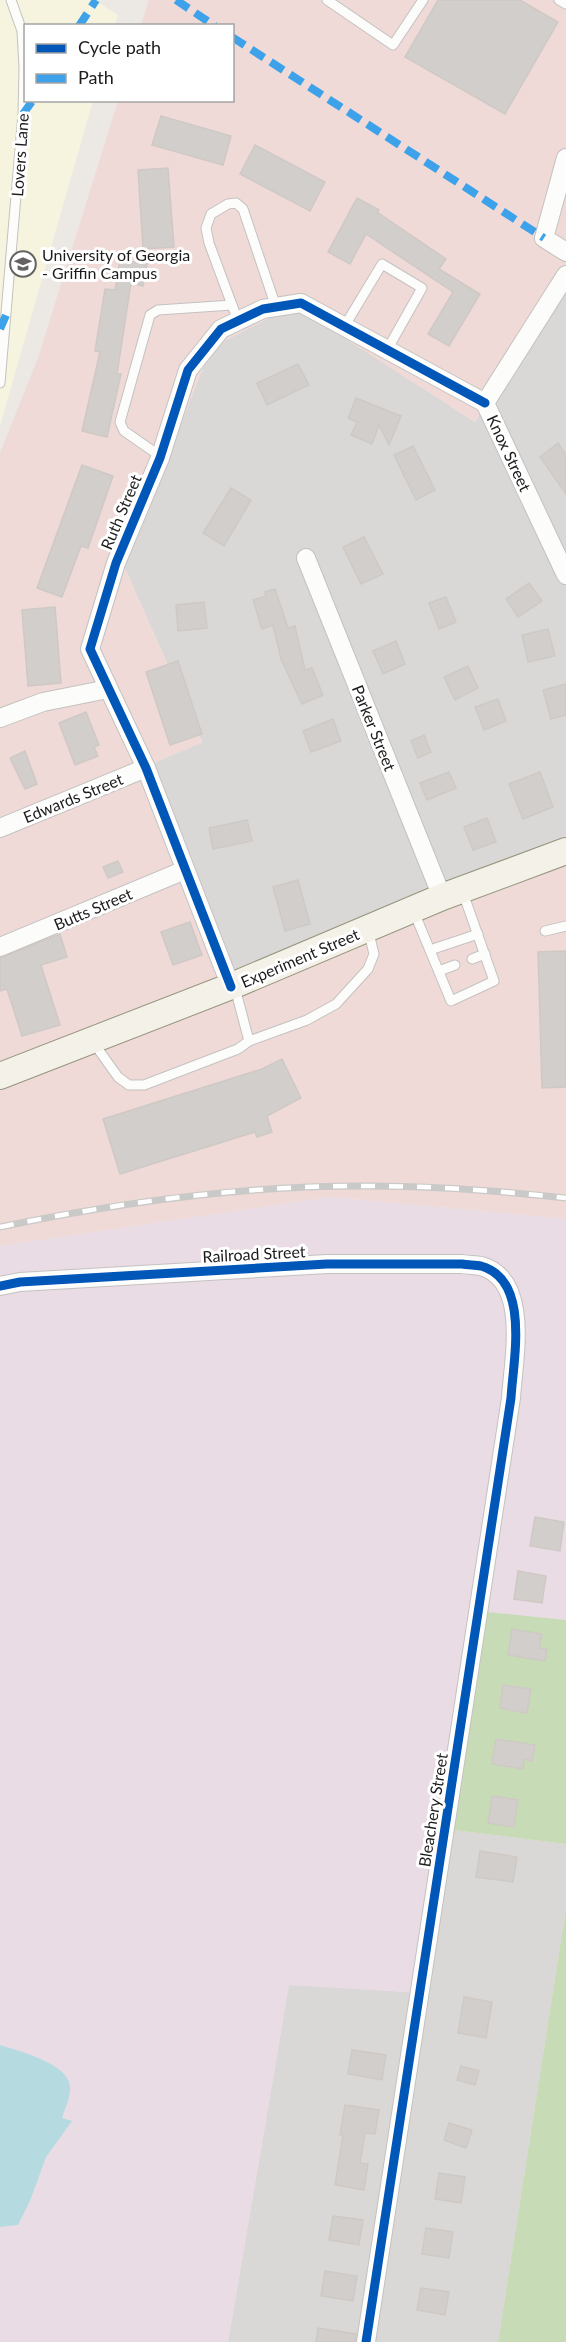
<svg xmlns="http://www.w3.org/2000/svg" width="566" height="2342" viewBox="0 0 566 2342" font-family="Lato,sans-serif">
<rect width="100%" height="100%" fill="#ece8e4"/>
<g fill="#dad8d6">
<polygon points="566,263 566,852 232,988 145,767 202,742 124,566 211,348 294,305 475,422"/>
<polygon points="446,1829 566,1844 566,1908 498,2342 228,2342 289,1984 422,1993"/>
</g>
<polygon fill="#efdad8" points="149,0 566,0 566,263 475,422 293,305 211,348 124,566 202,743 146,766 232,988 566,852 566,1219 330,1197 0,1246 0,453 38,358 118,101 232,100 232,26 141,25"/>
<polygon fill="#eadce5" points="330,1197 566,1219 566,1620 479,1612 422,1993 289,1985 228,2342 0,2342 0,1246"/>
<polygon fill="#f6f4de" points="0,0 94,0 118,15 115,25 26,26 26,100 93,101 0,426"/>
<g fill="#c7dbb7">
<polygon points="478,1611 566,1620 566,1844 446,1829"/>
<polygon points="566,1908 566,2342 498,2342"/>
</g>
<path fill="#b5dbe1" d="M0,2045C18,2051 68,2063 70,2086C71,2096 65,2109 62,2118L72,2121L46,2157L30,2201L18,2225L0,2227Z"/>
<g fill="#d2cecb" stroke="#cfc9c5" stroke-width="1.5">
<polygon points="438,0 520,0 558,22 505,114 405,57"/>
<polygon points="161,116 231,136 223,165 152,145"/>
<polygon points="255,145 325,182 310,211 240,174"/>
<polygon points="168,168 174,247 143,249 138,170"/>
<polygon points="357,198 379,210 377,212 446,259 439,269 480,294 449,346 428,334 453,292 366,234 350,264 328,252"/>
<polygon points="120,260 147,264 143,286 131,283 117,374 121,374 107,437 82,431 100,352 95,351 105,289 115,290"/>
<polygon points="298,364 309,385 267,405 257,383"/>
<polygon points="356,398 401,416 389,445 379,425 372,444 351,435 357,422 348,418"/>
<polygon points="558,443 566,455 566,494 540,457"/>
<polygon points="413,446 435,490 416,500 394,455"/>
<polygon points="82,465 113,476 88,548 81,546 62,597 37,588"/>
<polygon points="231,488 251,500 224,546 203,533"/>
<polygon points="364,537 383,574 361,584 343,547"/>
<polygon points="529,583 542,601 518,617 506,599"/>
<polygon points="275,589 288,628 295,626 305,670 312,668 323,695 302,704 281,659 273,625 262,629 253,600 266,596 265,592"/>
<polygon points="446,597 456,622 439,629 429,603"/>
<polygon points="204,602 207,628 178,631 176,605"/>
<polygon points="55,607 61,683 28,686 22,610"/>
<polygon points="548,629 555,656 528,662 522,635"/>
<polygon points="396,641 405,664 383,674 373,651"/>
<polygon points="178,661 202,734 170,745 146,672"/>
<polygon points="468,666 478,688 455,700 444,677"/>
<polygon points="566,684 566,715 551,719 543,690"/>
<polygon points="498,699 506,721 484,730 475,707"/>
<polygon points="86,712 99,745 94,747 98,756 75,765 59,723"/>
<polygon points="333,719 341,741 311,752 303,731"/>
<polygon points="424,735 431,752 418,758 411,741"/>
<polygon points="25,751 37,784 25,789 10,758"/>
<polygon points="449,772 456,788 427,800 420,783"/>
<polygon points="540,772 553,807 523,819 509,784"/>
<polygon points="487,818 496,842 473,850 464,827"/>
<polygon points="247,820 252,841 213,849 209,828"/>
<polygon points="118,861 123,872 108,878 103,867"/>
<polygon points="298,880 310,924 285,931 273,887"/>
<polygon points="190,922 202,955 173,965 161,932"/>
<polygon points="60,934 67,957 41,965 60,1025 22,1036 7,989 0,991 0,958"/>
<polygon points="566,951 566,1087 542,1088 538,952"/>
<polygon points="282,1059 301,1098 267,1116 272,1132 257,1137 255,1132 120,1174 103,1119 262,1069"/>
<polygon points="535,1517 564,1522 560,1551 530,1546"/>
<polygon points="518,1571 546,1576 542,1603 514,1599"/>
<polygon points="512,1629 542,1634 539,1648 547,1649 545,1661 508,1655"/>
<polygon points="503,1685 531,1689 527,1713 500,1708"/>
<polygon points="496,1739 535,1745 532,1761 524,1759 523,1769 492,1764"/>
<polygon points="492,1796 518,1800 514,1827 488,1823"/>
<polygon points="480,1851 517,1857 513,1882 476,1877"/>
<polygon points="464,1997 492,2002 486,2038 458,2033"/>
<polygon points="352,2050 386,2055 382,2080 348,2074"/>
<polygon points="461,2066 479,2071 475,2085 457,2080"/>
<polygon points="345,2105 379,2110 375,2134 365,2133 360,2163 368,2164 364,2190 335,2185 343,2135 340,2135"/>
<polygon points="449,2123 472,2130 466,2148 444,2140"/>
<polygon points="439,2173 465,2177 461,2203 435,2199"/>
<polygon points="333,2216 363,2220 359,2245 329,2240"/>
<polygon points="426,2228 453,2232 449,2258 422,2254"/>
<polygon points="325,2271 357,2276 353,2301 321,2296"/>
<polygon points="421,2288 449,2292 445,2315 417,2310"/>
<polygon points="318,2328 356,2334 355,2342 316,2342"/>
</g>
<g fill="none" stroke-linecap="round" stroke-linejoin="round">
<g stroke="#c4c2c0" stroke-width="11">
<g id="service">
<polyline points="327,0 393,45 423,0"/>
<polyline points="559,0 566,4"/>
<polyline points="238,321 209,243 206,228 211,214 228,204 236,203 243,209 276,307"/>
<polyline points="344,327 382,264 422,288 387,350"/>
<polyline points="0,383 23,114 24,68 22,31 11,0"/>
<polyline points="160,456 124,431 120,422 150,315 158,310 232,305"/>
<polyline points="414,912 451,1001 494,981 462,890"/>
<polyline points="545,931 566,926"/>
<polyline points="430,950 478,934"/>
<polyline points="472,959 485,954"/>
<polyline points="439,971 455,965"/>
<polyline points="249,1041 307,1020 336,1004 368,969 374,954 368,929"/>
<polyline points="93,1042 118,1077 129,1085 144,1085 238,1049 249,1041 235,988"/>
</g>
</g>
<g stroke="#c4c2c0" stroke-width="20">
<g id="minor">
<polyline points="566,158 544,238 566,252"/>
<polyline points="566,275 485,403 566,575"/>
<polyline points="306,558 442,897"/>
<polyline points="0,718 43,702 108,689"/>
<polyline points="0,828 146,768"/>
<polyline points="0,947 185,870"/>
<polyline points="231,987 146,768 90,649 116,563 160,458 188,370 221,329 263,309 301,303 485,403"/>
<path d="M0,1286L20,1282L327,1264H462C468,1265 475,1265 481,1266C531,1280 513,1361 511,1398L366,2342"/>
</g>
</g>
<g stroke="#95947c" stroke-width="28">
<polyline id="secondary" points="0,1076 234,985 442,897 566,851"/>
</g>
<use href="#service" stroke="#fcfcfb" stroke-width="9"/>
<use href="#minor" stroke="#fcfcfb" stroke-width="18"/>
<use href="#secondary" stroke="#f4f2e8" stroke-width="26"/>
<g stroke="#c9c9c8" stroke-width="7">
<path id="rail" d="M0,1227C121,1202 247,1185 371,1186C436,1186 501,1191 566,1198"/>
</g>
<use href="#rail" stroke="#fff" stroke-width="4.5" stroke-dasharray="14" stroke-linecap="butt"/>
<g stroke="#3da2ea" stroke-width="8" stroke-dasharray="15 8" stroke-linecap="butt">
<polyline points="176,0 215,26"/>
<polyline points="79,26 96,0"/>
<polyline points="232,37 544,238"/>
<polyline points="23,114 33,100"/>
<polyline points="0,329 7,313"/>
</g>
<g stroke="#fff" stroke-width="13">
<g id="cycleway">
<polyline points="231,987 146,768 90,649 116,563 160,458 188,370 221,329 263,309 301,303 485,403"/>
<path d="M0,1286L20,1282L327,1264H462C468,1265 475,1265 481,1266C531,1280 513,1361 511,1398L366,2342"/>
</g>
</g>
<use href="#cycleway" stroke="#0057b8" stroke-width="9"/>
</g>
<defs>
<g id="university-ring" transform="scale(1.35)"><circle r="9.5" fill="#fff" stroke="#656362" stroke-width="1.5"/><path d="M0-5L7-2L0 1L-7-2ZM-4 1L0 2.5L4 1V4Q0 6-4 4Z" fill="#656362"/></g>
</defs>
<g fill-rule="evenodd">
<use href="#university-ring" x="23" y="264"/>
</g>
<g text-anchor="middle" stroke-width="6" stroke-linejoin="round" paint-order="stroke">
<g font-size="16" fill="#1c1c1c" stroke="#fff">
<text transform="translate(20 155) rotate(-86)" y="6">Lovers Lane</text>
<text transform="translate(509 453) rotate(65)" y="6">Knox Street</text>
<text transform="translate(121 512) rotate(-67)" y="6">Ruth Street</text>
<text transform="translate(374 728) rotate(68)" y="6">Parker Street</text>
<text transform="translate(73 798) rotate(-22)" y="6">Edwards Street</text>
<text transform="translate(93 909) rotate(-23)" y="6">Butts Street</text>
<text transform="translate(300 958) rotate(-23)" y="6">Experiment Street</text>
<text transform="translate(254 1254) rotate(-3)" y="6">Railroad Street</text>
<text transform="translate(433 1810) rotate(-81)" y="6">Bleachery Street</text>
</g>
<g font-size="16" fill="#1c1c1c" stroke="#fff" text-anchor="start">
<text x="42" y="261">University of Georgia<tspan x="42" dy="18">- Griffin Campus</tspan></text>
</g>
</g>
<rect x="24" y="24" width="210" height="78" fill="#ffffff" stroke="#a4a4a4" stroke-width="1.5"/>
<rect x="36" y="44" width="30" height="9" fill="#0057b8" stroke="#a4a4a4" stroke-width="1.5"/>
<text x="78" y="54" font-size="18" fill="#1c1c1c">Cycle path</text>
<rect x="36" y="74" width="30" height="9" fill="#3da2ea" stroke="#a4a4a4" stroke-width="1.5"/>
<text x="78" y="84" font-size="18" fill="#1c1c1c">Path</text>
</svg>
